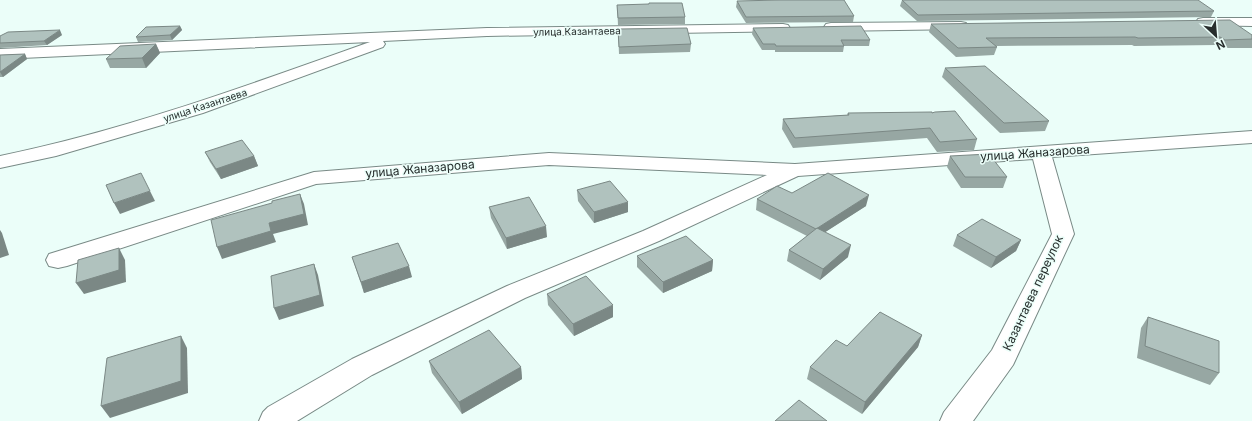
<svg xmlns="http://www.w3.org/2000/svg" width="1252" height="421" viewBox="0 0 1252 421" font-family="Inter,sans-serif">
<rect width="100%" height="100%" fill="#ebfef9"/>
<g fill="none" stroke-linecap="round" stroke-linejoin="round">
<g stroke="#798a86" stroke-width="2">
<g id="street">
<polygon points="1203,18 1252,18 1252,26 1198,25 1196,22 1198,19"/>
<polygon points="961,22 966,23 968,26 966,29 831,31 826,30 824,27 826,24 831,23"/>
<path d="M783,24L788,25L790,28L788,31L487,36L383,41L385,44L383,47L203,113L56,156L0,168V156C127,130 249,85 370,42L0,59V49L487,28Z"/>
<polygon points="1252,131 1252,143 1052,157 1074,234 1013,365 973,421 940,421 944,412 992,350 1052,234 1033,159 798,176 659,241 525,298 372,375 297,421 259,421 263,412 268,407 352,359 507,286 643,231 767,175 549,165 316,184 67,266 58,268 49,266 46,260 49,254 314,172 549,153 795,164"/>
</g>
</g>
<use href="#street" fill="#fff" fill-rule="evenodd"/>
</g>
<g fill="#97a7a3">
<polygon points="902,0 1214,11 1211,17 917,21 900,6"/>
<polygon points="737,1 854,16 853,22 746,23 736,7"/>
<polygon points="617,5 685,17 685,24 618,25"/>
<polygon points="931,24 1252,35 1252,48 1220,48 1216,45 1134,46 1132,45 996,46 997,47 994,55 956,57 929,32"/>
<polygon points="180,26 182,30 172,40 138,42 136,37"/>
<polygon points="753,28 870,40 869,46 844,46 843,52 775,52 775,50 762,50 752,34"/>
<polygon points="618,29 691,44 690,52 619,54"/>
<polygon points="62,35 47,45 0,48 0,36"/>
<polygon points="156,44 160,53 146,68 110,68 106,59"/>
<polygon points="25,54 27,59 3,77 0,77 0,55"/>
<polygon points="945,68 1049,121 1045,131 1000,133 942,77"/>
<polygon points="848,113 932,113 977,139 974,150 937,152 927,138 793,148 782,129 783,119 847,115"/>
<polygon points="205,152 254,156 258,166 221,179 210,162"/>
<polygon points="950,156 1007,177 1003,188 961,188 947,167"/>
<polygon points="577,190 628,212 594,223 578,201"/>
<polygon points="792,193 866,206 825,232 848,257 820,280 787,261 789,250 807,236 756,210 757,199"/>
<polygon points="489,207 547,237 507,249 491,218"/>
<polygon points="957,235 1021,240 1016,251 991,268 953,246"/>
<polygon points="637,256 713,260 712,271 663,293 637,267"/>
<polygon points="352,257 412,277 364,293"/>
<polygon points="547,294 613,317 574,336 548,305"/>
<polygon points="1148,317 1219,373 1210,385 1137,358 1141,328"/>
<polygon points="922,335 918,347 862,414 807,379 810,367 847,346"/>
<polygon points="429,361 521,367 522,379 462,414 432,373"/>
</g>
<g fill="#7b8885">
<polygon points="180,26 182,30 172,40 170,35"/>
<polygon points="60,30 62,35 47,45 44,41"/>
<polygon points="156,44 160,53 146,68 142,58"/>
<polygon points="25,54 27,59 3,77 0,72"/>
<polygon points="254,156 258,166 221,179 216,169"/>
<polygon points="150,191 155,201 120,214 114,203"/>
<polygon points="300,194 304,204 308,225 273,234 276,242 222,259 217,247 269,223"/>
<polygon points="869,195 866,206 813,240 816,229"/>
<polygon points="628,202 628,212 594,223 594,212"/>
<polygon points="546,226 547,237 507,249 506,238"/>
<polygon points="0,230 2,233 9,255 0,258"/>
<polygon points="1021,240 1016,251 991,268 996,257"/>
<polygon points="851,245 848,257 820,280 823,269"/>
<polygon points="119,248 125,260 126,282 84,294 76,283"/>
<polygon points="713,260 712,271 663,293 663,282"/>
<polygon points="314,264 318,275 324,306 279,320 274,308"/>
<polygon points="409,266 412,277 364,293 361,282"/>
<polygon points="613,305 613,317 574,336 573,324"/>
<polygon points="922,335 918,347 862,414 865,402"/>
<polygon points="181,336 187,348 188,393 110,418 101,406"/>
<polygon points="521,367 522,379 462,414 459,402"/>
</g>
<g fill="#b0c2be" stroke="#7b8885">
<polygon points="780,0 844,0 854,16 746,17 737,1"/>
<polygon points="902,0 1198,0 1214,11 918,15"/>
<polygon points="649,3 682,3 685,17 618,18 617,5 649,4"/>
<polygon points="1230,20 1252,35 1252,39 1225,40 1220,37 1138,38 1135,37 986,38 997,47 958,48 931,24"/>
<polygon points="180,26 170,35 136,37 146,27"/>
<polygon points="861,26 870,40 841,40 844,46 776,46 775,44 763,44 753,28"/>
<polygon points="687,28 691,44 619,47 618,29"/>
<polygon points="60,30 44,41 0,43 0,36 8,32"/>
<polygon points="156,44 142,58 106,59 120,46"/>
<polygon points="25,54 0,72 0,55"/>
<polygon points="985,66 1049,121 1004,123 945,68"/>
<polygon points="955,111 977,139 940,142 930,128 795,138 783,119 849,115 848,113 932,112 932,113 935,112"/>
<polygon points="242,140 254,156 216,169 205,152"/>
<polygon points="989,154 1007,177 965,177 950,156"/>
<polygon points="141,173 150,191 114,203 106,185"/>
<polygon points="828,173 869,195 816,229 757,199 777,186 792,193"/>
<polygon points="610,181 628,202 594,212 577,190"/>
<polygon points="300,194 304,214 269,223 271,231 217,247 211,220 272,203 272,201"/>
<polygon points="529,197 546,226 506,238 489,207"/>
<polygon points="982,219 1021,240 996,257 957,235"/>
<polygon points="817,228 851,245 823,269 789,250"/>
<polygon points="686,236 713,260 663,282 637,256"/>
<polygon points="398,243 409,266 361,282 352,257"/>
<polygon points="119,248 119,270 76,283 78,260"/>
<polygon points="314,264 320,295 274,308 271,276"/>
<polygon points="586,276 613,305 573,324 547,294"/>
<polygon points="880,312 922,335 865,402 810,367 836,340 847,346"/>
<polygon points="1148,317 1219,341 1219,373 1145,346"/>
<polygon points="489,330 521,367 459,402 429,361"/>
<polygon points="181,336 181,381 101,406 107,358"/>
<polygon points="799,400 827,421 775,421"/>
</g>
<g text-anchor="middle" stroke-width="3" stroke-linejoin="round" paint-order="stroke">
<g font-size="10" fill="#272e2d" stroke="#ebfef9">
<text transform="translate(577 31) rotate(-1)" y="4">улица Казантаева</text>
<text transform="translate(205 105) rotate(-18)" y="4">улица Казантаева</text>
</g>
<g font-size="12" fill="#272e2d" stroke="#ebfef9">
<text transform="translate(1035 153) rotate(-4)" y="4">улица Жаназарова</text>
<text transform="translate(420 169) rotate(-5)" y="4">улица Жаназарова</text>
<text transform="translate(1033 293) rotate(-65)" y="4">Казантаева переулок</text>
</g>
</g>
<g transform="translate(1216 36) rotate(154)" stroke="#ebfef9" stroke-width="3" paint-order="stroke">
<path d="M0-3L7 15L0 10L-7 15Z" fill="#272e2d"/>
<text y="-6" font-size="11" font-weight="bold" text-anchor="middle" fill="#272e2d">N</text>
</g>
</svg>
